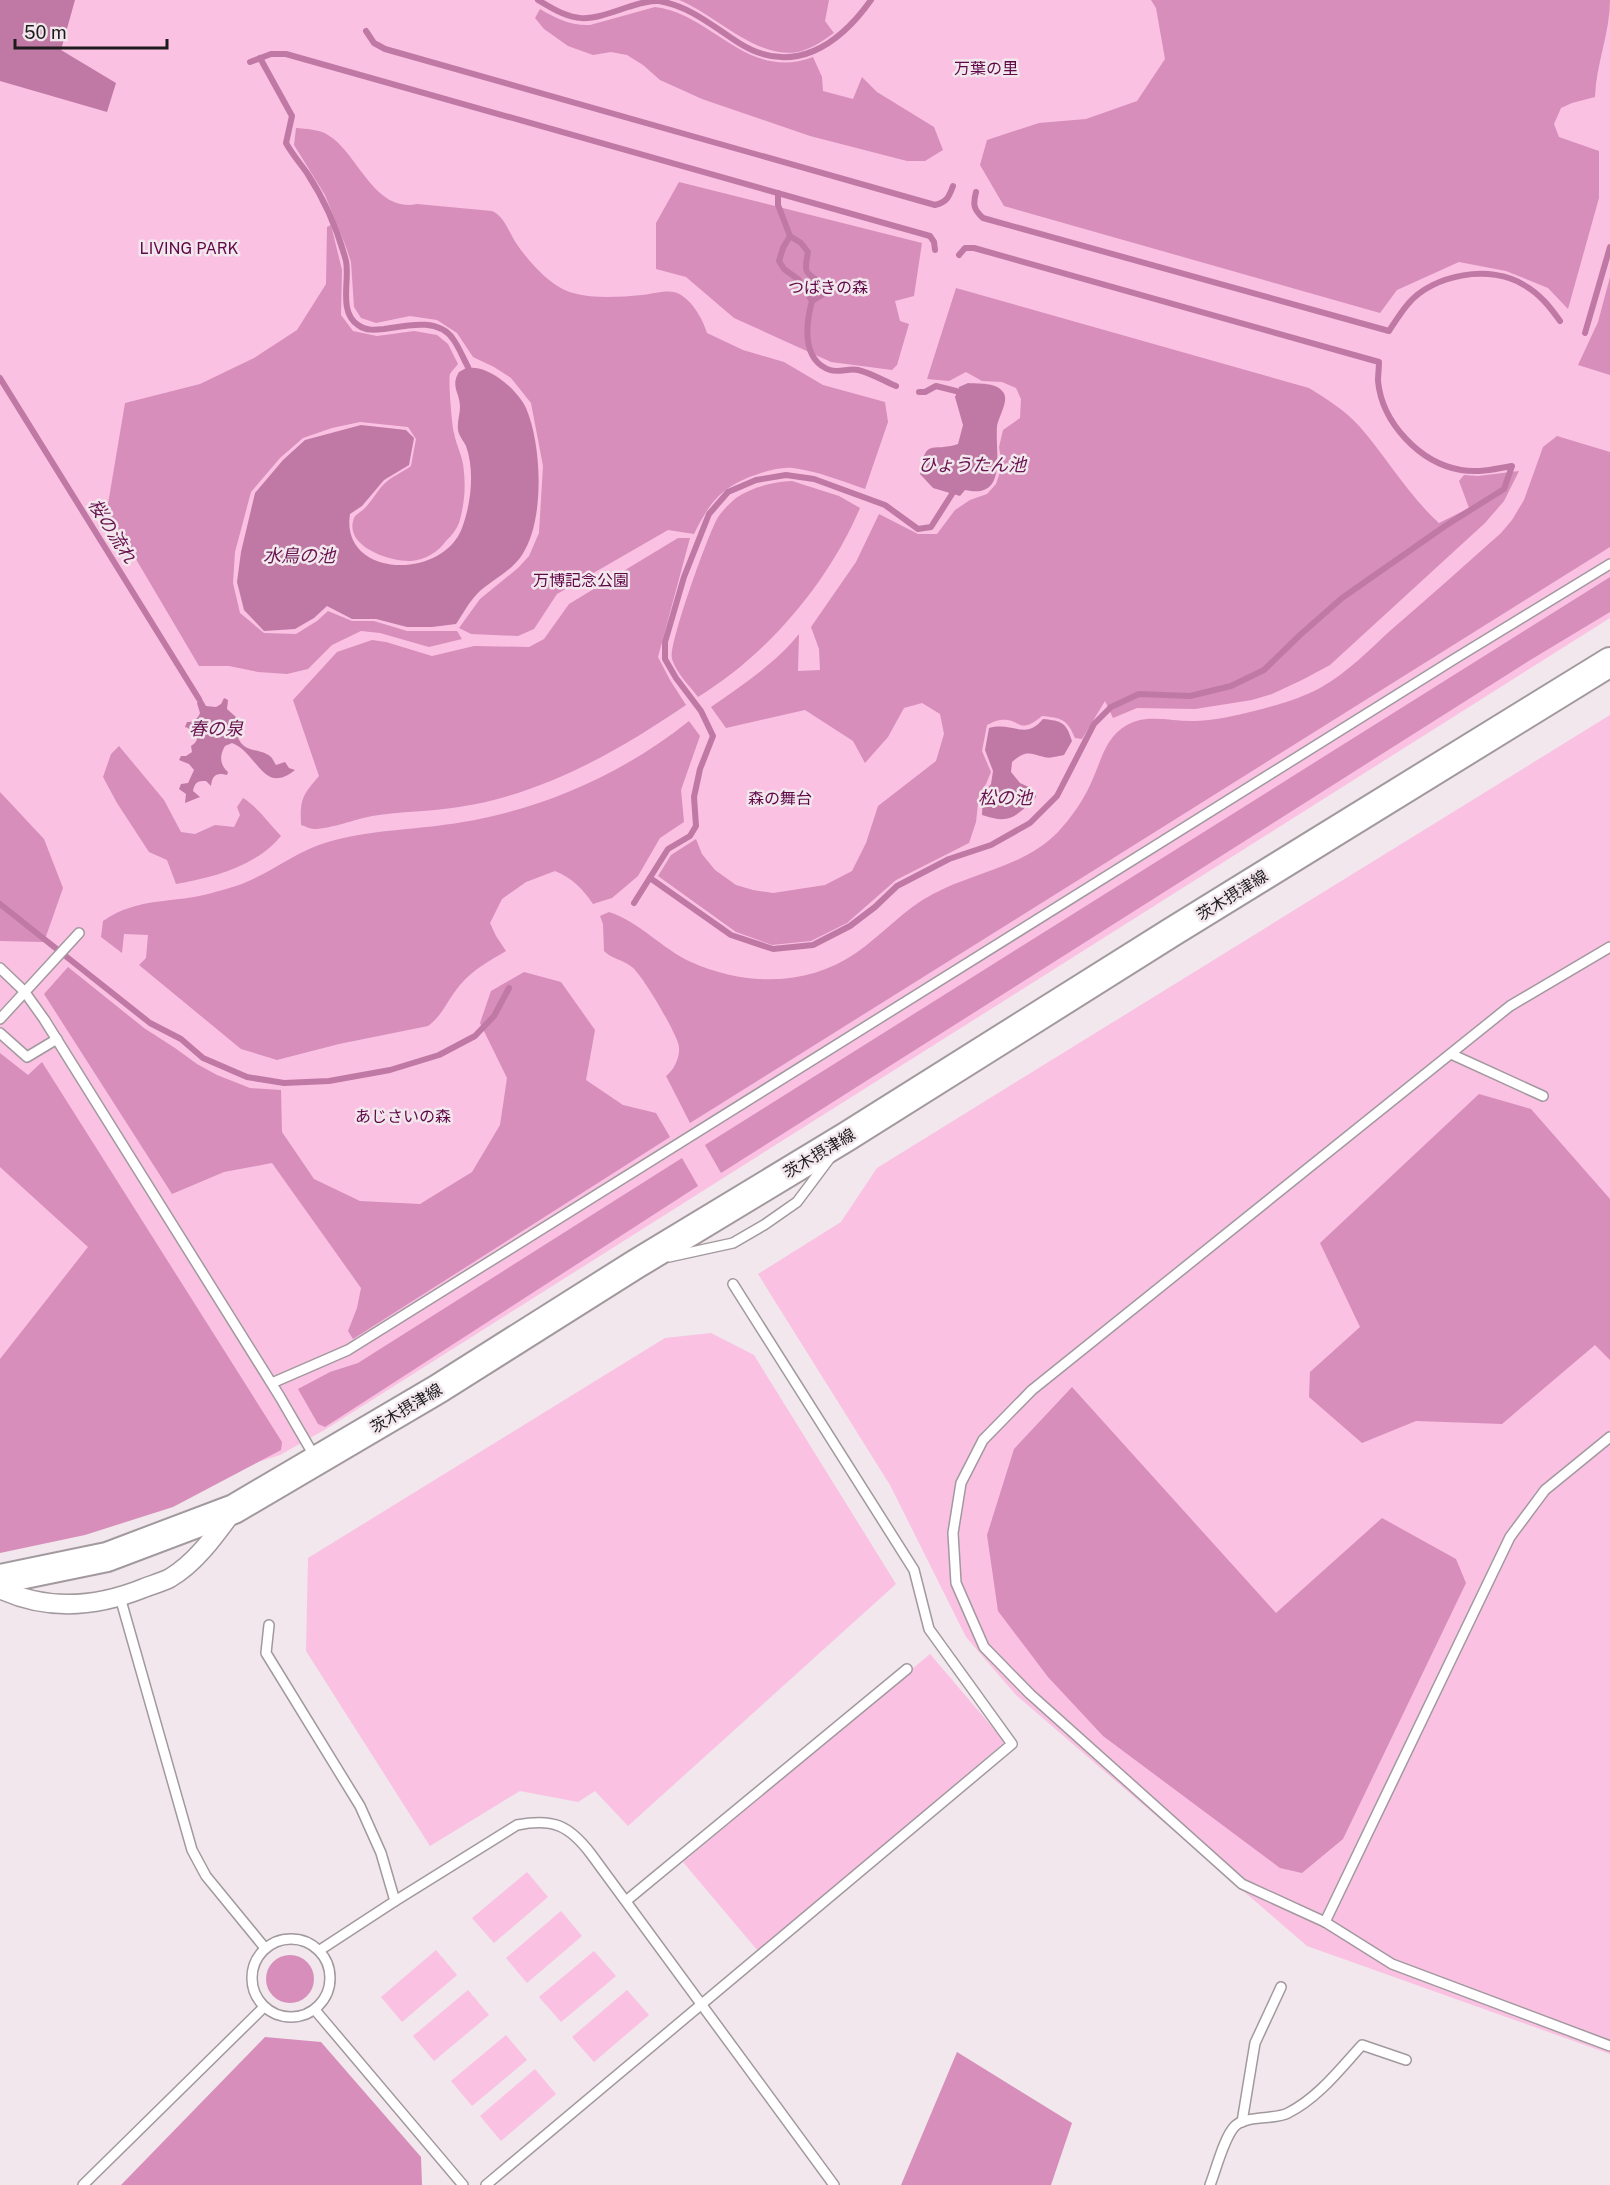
<svg xmlns="http://www.w3.org/2000/svg" width="1610" height="2185" viewBox="0 0 1610 2185" font-family="'Public Sans','Noto Sans JP',sans-serif">
<rect width="100%" height="100%" fill="#f1e7ec"/>
<g fill="#fac1e3">
<polygon points="0,0 1610,0 1610,618 326,1429 280,1455 73,1521 0,1536"/>
<polygon points="1610,715 1610,2054 1307,1946 1016,1695 966,1637 890,1485 758,1274 841,1222 877,1168"/>
<polygon points="711,1333 754,1355 896,1584 628,1826 595,1791 578,1802 520,1791 430,1846 306,1651 308,1558 665,1338"/>
<polygon points="930,1654 1005,1742 758,1951 683,1862"/>
<polygon points="527,1872 548,1897 494,1943 472,1918"/>
<polygon points="561,1911 582,1936 527,1983 506,1958"/>
<polygon points="436,1950 457,1975 402,2022 381,1997"/>
<polygon points="594,1951 616,1976 561,2022 539,1997"/>
<polygon points="468,1990 489,2015 434,2061 413,2036"/>
<polygon points="627,1990 649,2015 594,2062 572,2037"/>
<polygon points="506,2035 527,2060 472,2106 451,2081"/>
<polygon points="535,2069 556,2094 501,2141 480,2116"/>
</g>
<g fill="#d78eba">
<path d="M679,0H829L825,21L834,33C824,40 814,47 802,51C760,63 715,14 679,0Z"/>
<path d="M1151,0H1610C1610,33 1596,64 1595,97L1572,103L1561,108L1554,124L1559,137L1599,151V198L1568,309L1548,288L1506,271L1459,262L1397,290L1380,313L1004,206L980,165L987,140L1039,123L1086,119L1137,101L1165,59L1156,8Z"/>
<path d="M655,7C713,14 747,82 813,57L822,77L823,91L853,99L862,77L877,92L934,127L943,150L925,161H907L810,136L702,99L660,80L643,65L627,55L611,52L593,55L568,46L544,29L535,18L540,9C555,18 571,26 590,25Z"/>
<path d="M296,128C306,129 319,129 328,135C358,153 374,213 417,204L492,211C504,216 509,232 516,243C528,261 552,288 573,293C596,299 619,297 642,295C651,294 665,290 674,292C690,296 703,319 707,333L743,350L784,362L823,385L885,402L888,422L865,489C842,481 817,471 793,468C782,467 771,470 761,473C724,485 711,499 694,534L668,530L557,594L534,629L518,636L471,634L459,628L480,599L518,568L529,556L539,533L543,466L531,403L511,378L494,367L473,357L457,333L437,320L410,316L376,323L361,318L354,307L351,262L346,247L325,195L294,145Z"/>
<polygon points="679,182 922,243 914,296 895,301 900,321 909,324 897,365 892,370 831,362 734,318 686,277 656,269 656,223"/>
<path d="M331,225L342,270L341,315L353,331L377,336L414,331L437,335L448,344L458,364C456,367 452,370 450,374C448,379 452,427 454,433C456,444 461,453 463,464C466,484 465,503 459,523C456,530 452,535 446,541C438,552 425,560 411,561C391,562 343,547 354,518C356,514 361,512 364,509C372,501 377,491 384,484C391,477 403,472 411,466L416,439L408,427L360,422L332,428L303,438L280,458L251,492L235,552L233,583L240,613L264,633L296,634L317,621L328,611L352,621H374L407,631H457L462,639L429,647L380,633L361,631L332,645L308,669L287,674L258,672L229,666H199L107,510L125,403L200,384L254,358L297,330L326,284L327,227Z"/>
<polygon points="1610,277 1610,375 1578,365 1598,322"/>
<path d="M956,288L1309,388C1327,399 1346,411 1360,427C1387,458 1408,495 1439,523L1469,508L1459,481L1464,475L1478,476L1519,471L1504,501L1485,523L1330,665L1302,680L1272,694L1252,700L1195,709L1137,708L1113,718L1105,701L1082,739L1075,738C1067,719 1062,718 1042,716C1018,736 1021,718 1001,720C997,720 991,723 987,725L982,751L991,772L986,784L979,794L976,822L969,843L896,880L847,923L811,941L772,945L736,932L658,876L671,855L696,839L702,854L715,870L736,885L753,890L773,893L825,885L852,871L866,843L878,806L936,761L944,734L940,714L922,703L904,708L888,737L865,763L853,741L805,710L726,728L711,707C741,686 776,663 799,634L798,671L820,670L819,649L811,627L856,562L879,514L918,534H937L955,510L970,500L987,494L996,484L1002,466L999,447L1003,430L1020,418L1021,399L1016,388L1002,382L982,381L966,372L949,381L927,379Z"/>
<path d="M1557,436L1610,452V547L690,1123L666,1076C675,1070 682,1053 678,1043C674,1029 643,976 632,967C624,960 612,959 604,951L603,924L600,916L609,912C640,922 662,949 691,962C744,986 807,987 856,953C882,935 904,909 933,894C974,872 1024,867 1058,832C1071,818 1083,801 1091,783C1101,762 1105,737 1127,725C1147,713 1173,722 1196,721C1216,720 1235,716 1254,711C1277,705 1300,699 1320,688C1347,673 1369,650 1391,630C1428,598 1464,566 1501,533L1512,520L1524,500L1543,447Z"/>
<path d="M792,481L839,496L860,508C828,583 768,654 698,697C689,685 677,674 672,659C668,645 708,535 717,519C721,512 730,503 736,498C752,487 773,482 792,481Z"/>
<path d="M678,538H690L658,657L670,680L686,705C617,752 543,794 459,807C430,812 401,811 372,816C356,819 330,829 314,829C310,829 305,826 301,825C300,799 302,796 319,776L293,700L337,652L372,640L386,642L432,656L474,646L529,647L544,639L569,604Z"/>
<polygon points="1610,577 1610,612 1527,662 721,1173 705,1145"/>
<path d="M689,721L700,736L681,790L684,822L660,838L638,876L612,898L593,904C583,889 572,878 555,871L526,882L502,899L490,923L496,936L506,951C489,961 474,969 460,985C448,999 443,1015 428,1026L339,1044L277,1060L241,1049L139,965L146,958L148,935L124,934L122,953L101,937L103,921C139,896 174,904 212,893C225,889 239,886 251,880C277,868 300,850 328,842C372,829 419,830 463,822C546,808 624,773 689,721Z"/>
<path d="M119,746L164,800L181,832L195,834L215,825L234,827L240,815L237,807L243,798C259,808 268,823 281,836C257,866 212,878 176,884L167,860L149,852L117,803L103,777L111,754Z"/>
<polygon points="0,792 44,839 63,888 44,942 0,941"/>
<polygon points="68,967 144,1028 175,1048 197,1064 217,1075 250,1088 281,1090 282,1132 314,1179 360,1201 420,1204 472,1172 500,1125 507,1078 480,1023 491,991 524,972 561,982 595,1030 586,1080 623,1105 656,1113 670,1137 353,1339 348,1331 357,1308 361,1288 272,1163 224,1172 172,1194 44,994"/>
<polygon points="0,1053 28,1075 42,1062 282,1442 281,1450 173,1507 85,1535 0,1553 0,1359 88,1247 0,1167"/>
<polygon points="1479,1094 1531,1109 1610,1199 1610,1360 1595,1345 1502,1424 1416,1421 1362,1443 1309,1397 1310,1372 1360,1327 1320,1243"/>
<polygon points="682,1158 698,1186 325,1427 318,1424 298,1389 330,1372 358,1363"/>
<polygon points="1072,1387 1276,1613 1382,1518 1456,1559 1466,1583 1343,1839 1302,1873 1280,1868 1103,1736 1048,1677 998,1611 987,1535 1014,1449"/>
<circle cx="290" cy="1979" r="24"/>
<polygon points="265,2037 321,2042 421,2157 422,2185 121,2185"/>
<polygon points="957,2052 1072,2123 1051,2185 901,2185"/>
</g>
<g fill="#c079a5">
<polygon points="0,0 75,0 61,50 116,83 107,112 0,81"/>
<path d="M468,367C474,368 481,368 486,371C501,377 519,393 526,408C542,445 545,521 522,555C511,572 491,580 477,594C469,602 463,614 456,624L432,627H407L376,619H352L327,606L314,618L295,629L264,631L244,610L237,582L241,552L255,493L283,460L305,440L361,425L406,430L414,438L409,465L384,480L362,506L350,514C340,578 442,581 462,528C471,504 475,471 466,446C463,440 459,436 458,430C457,422 460,414 460,407C460,392 450,387 459,372Z"/>
<path d="M968,383C979,384 996,382 1003,392C1010,400 998,417 997,427C995,453 1008,500 965,490L960,496L933,488L920,474C926,436 931,453 958,444L963,425L955,397L959,387Z"/>
<path d="M224,698L228,700L227,709L237,718L236,722L239,726L236,729C240,756 258,746 271,757C273,759 274,762 276,765L285,762L289,768L295,770C263,796 258,753 232,743L225,746C219,756 220,765 228,772L227,775C217,772 212,775 211,786L206,781C197,781 195,782 193,791L200,797L185,803L186,794L179,789L181,784L188,783L194,770L189,764L179,760L181,756H186L192,752L191,746C203,739 195,730 185,727L187,722C194,722 197,720 200,713L197,703L199,699H202L206,706L216,707L221,704Z"/>
<path d="M1043,719C1062,721 1066,722 1072,741L1064,755C1058,756 1050,759 1044,757C1028,753 1026,750 1012,762L1011,772L1020,783L1033,789L1036,797C1016,816 1011,825 982,815L983,794L991,784L993,771L985,750L989,728C1013,721 1025,741 1043,719Z"/>
</g>
<g fill="none" stroke-linecap="round" stroke-linejoin="round">
<g stroke="#c079a5" stroke-width="6">
<path d="M538,0C577,24 585,22 628,7C638,4 648,0 659,1C690,6 714,27 739,43C793,77 839,45 871,0"/>
<path d="M366,31L374,43L385,49L935,205C947,202 949,197 953,186"/>
<path d="M260,58L292,116L286,143C292,154 300,163 307,173C324,199 338,231 346,261C350,280 338,312 358,325C366,331 375,330 384,329C405,326 438,317 453,339C459,347 463,358 468,367"/>
<polyline points="250,62 271,54 286,54 930,236 934,242 935,250"/>
<path d="M976,192C973,204 973,209 983,218L1389,331C1395,322 1401,312 1408,304C1433,274 1491,264 1524,285C1540,294 1550,307 1560,321"/>
<path d="M778,193V205L790,236L801,243L808,252C803,277 807,271 822,285V295L812,301C806,323 801,360 830,370C839,373 849,368 858,370C871,373 884,381 896,386"/>
<polyline points="790,236 783,248 779,261 784,269 799,280 812,301"/>
<polyline points="1585,333 1610,247"/>
<polyline points="0,378 199,699"/>
<polyline points="919,392 925,392 936,386 956,391"/>
<path d="M650,878L731,935L773,949L813,945L850,926L875,907L897,886L949,859L991,845L1030,823L1057,796L1094,724L1111,707L1139,694L1190,696L1231,686L1264,670L1300,635L1342,598L1445,526L1504,489L1512,466C1496,469 1478,473 1461,470C1420,463 1382,423 1378,381C1378,375 1379,368 1379,362L974,248H965L959,255"/>
<polyline points="634,903 668,849 690,836 696,826 694,797 700,769 713,736 701,711 676,678 665,659 665,642 684,577 709,514 728,492 756,480 786,475 814,479 885,505 918,529 931,527 952,494"/>
<polyline points="0,904 150,1023 181,1039 203,1058 247,1077 284,1083 329,1081 390,1070 439,1055 475,1036 494,1016 509,988"/>
</g>
<g stroke="#a2999e" stroke-width="12">
<g id="service">
<polyline points="1610,947 1510,1006 1032,1390 983,1440 961,1483 953,1533 956,1583 984,1647 1030,1694 1242,1884 1325,1922 1510,1537 1545,1490 1610,1437"/>
<polyline points="0,968 24,991 44,1019 280,1397 316,1459"/>
<polyline points="0,1019 79,933"/>
<polyline points="0,1033 27,1057 57,1039"/>
<polyline points="1451,1054 1543,1096"/>
<polyline points="669,1257 733,1243 764,1225 797,1202 830,1158"/>
<polyline points="272,1383 348,1350 1456,658 1610,564"/>
<polyline points="120,1597 192,1850 206,1876 265,1948"/>
<polyline points="269,1625 266,1653 360,1806 381,1853 395,1901"/>
<polyline points="626,1901 907,1669"/>
<polyline points="1325,1922 1392,1964 1610,2046"/>
<circle cx="291" cy="1978" r="39"/>
<path d="M320,1950L395,1901L517,1825C553,1818 569,1825 591,1854L834,2185"/>
<polyline points="315,2010 463,2185"/>
<polyline points="1242,2122 1255,2043 1281,1987"/>
<polyline points="83,2185 264,2007"/>
<polyline points="486,2185 1012,1744 929,1629 914,1570 733,1284"/>
<path d="M1210,2185C1216,2170 1224,2137 1235,2126C1246,2115 1275,2120 1288,2113C1318,2098 1340,2069 1362,2045L1406,2060"/>
</g>
</g>
<g stroke="#a2999e" stroke-width="21">
<path id="minor" d="M0,1589C47,1611 97,1607 144,1588C152,1585 162,1582 170,1578C196,1563 216,1534 233,1511"/>
</g>
<g stroke="#a2999e" stroke-width="32">
<polyline id="primary" points="0,1579 107,1557 234,1509 438,1389 636,1264 846,1137 1172,932 1610,662"/>
</g>
<use href="#service" stroke="#fff" stroke-width="9"/>
<use href="#minor" stroke="#fff" stroke-width="18"/>
<use href="#primary" stroke="#fff" stroke-width="28"/>
</g>
<g text-anchor="middle" stroke-width="5" stroke-linejoin="round" paint-order="stroke">
<g font-size="16" fill="#600748" stroke="#f1e7ec">
<text x="986" y="74">万葉の里</text>
<text x="189" y="254">LIVING PARK</text>
<text x="828" y="293">つばきの森</text>
<text x="581" y="586">万博記念公園</text>
<text x="780" y="804">森の舞台</text>
<text x="403" y="1122">あじさいの森</text>
</g>
<g font-size="16" fill="#1e1b1d" stroke="#f1e7ec">
<text transform="translate(1232 895) rotate(-32)" y="6">茨木摂津線</text>
<text transform="translate(819 1153) rotate(-31)" y="6">茨木摂津線</text>
<text transform="translate(406 1408) rotate(-31)" y="6">茨木摂津線</text>
</g>
<g font-size="18" font-style="italic" fill="#68124f" stroke="#f1e7ec">
<text x="972" y="471">ひょうたん池</text>
<text transform="translate(112 531) rotate(58)" y="6">桜の流れ</text>
<text x="299" y="562">水鳥の池</text>
<text x="216" y="735">春の泉</text>
<text x="1005" y="804">松の池</text>
</g>
</g>
<path d="M15 39v9h152v-9" fill="none" stroke="#1e1b1d" stroke-width="3"/>
<text x="24" y="39" font-size="18" fill="#1e1b1d" stroke="#f1e7ec" stroke-width="4.5" paint-order="stroke">50 m</text>
</svg>
